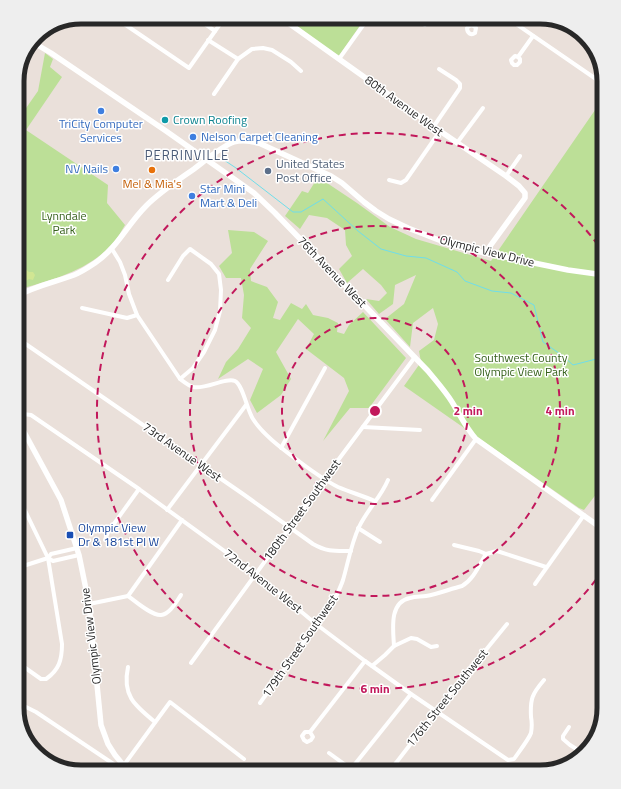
<svg xmlns="http://www.w3.org/2000/svg" width="621" height="789" viewBox="0 0 621 789" font-family="'Titillium Web',sans-serif">
<rect width="100%" height="100%" fill="#eae0da"/>
<g fill="#bcdf97">
<polygon points="285,17 366,17 338,57"/>
<path d="M45,53L53,59L50,67L62,77L26,130L108,185L107,203L125,225C121,231 118,238 113,243C89,271 51,280 17,290V121L38,91Z"/>
<polygon points="604,97 604,484 584,510 579,508 404,386 421,362 419,351 434,340 438,324 433,308 413,323 410,347 385,319 404,304 416,275 395,285 393,304 379,314 366,299 379,301 387,293 381,285 363,269 347,283 339,269 352,256 346,245 345,230 327,218 309,215 300,229 285,216 302,191 308,193 318,177 357,203 390,227 416,239 491,261"/>
<polygon points="228,230 254,232 268,241 250,269 251,281 267,287 278,302 273,318 280,320 291,303 302,309 306,304 313,315 328,318 338,323 337,332 344,334 349,325 363,312 406,358 369,408 350,408 323,441 349,391 344,378 306,349 314,334 298,319 276,352 291,379 281,395 257,413 250,400 263,369 248,359 218,379 226,362 238,349 251,328 242,318 244,295 241,278 226,278 219,266 232,253"/>
</g>
<polygon fill="#d1e693" points="24,268 29,272 33,272 35,275 33,280 29,279 24,282 22,281 21,282 18,280 19,278 17,275"/>
<g fill="none" stroke-linecap="round" stroke-linejoin="round">
<polyline stroke="#6fddea" stroke-width="1" points="221,158 236,168 293,212 301,212 323,199 358,231 381,249 406,256 426,258 457,272 465,281 492,291 511,293 534,305 543,342 563,356 573,365 604,357"/>
<g stroke="#fff" stroke-width="4">
<polyline points="114,17 189,68 225,17"/>
<polyline points="195,17 215,31"/>
<polyline points="413,17 425,25"/>
<polyline points="506,17 596,79 604,83"/>
<path d="M474,26L476,28L475,33C471,36 467,33 467,28C469,25 471,25 474,26L480,17"/>
<polyline points="208,40 238,59"/>
<polyline points="518,57 515,56 511,60 512,63 514,65 517,65 520,62 520,59 518,57 533,36"/>
<polyline points="339,59 369,17"/>
<polyline points="214,94 238,59 252,49 263,48 272,50 291,62 301,71"/>
<polyline points="434,126 460,88 460,84 456,80 439,69"/>
<polyline points="457,143 483,108"/>
<polyline points="506,176 520,156"/>
<polyline points="389,180 401,183 406,180 440,131"/>
<path d="M112,249L120,262L125,275L129,294L137,315L180,379C184,382 189,386 193,387C205,390 226,377 235,381C243,385 247,410 253,419C263,435 284,450 300,462C312,471 324,480 338,487C350,492 363,496 375,501"/>
<polyline points="168,280 183,256 190,249 211,264 219,274 221,290 220,311 215,330 204,352 193,368 180,379"/>
<polyline points="82,308 127,318 137,315"/>
<path d="M17,338L243,494L313,544C327,552 335,551 351,551"/>
<path d="M17,417L23,414L31,415L139,489L256,574L316,624L365,661L411,694L508,760L514,759C518,753 529,739 531,733C532,727 532,722 531,717C530,699 532,694 544,680"/>
<polyline points="363,427 420,430"/>
<polyline points="281,448 325,368"/>
<polyline points="432,500 476,439"/>
<polyline points="167,510 246,405"/>
<polyline points="358,528 380,542"/>
<polyline points="105,540 108,532 139,489"/>
<polyline points="454,545 479,551 486,554"/>
<polyline points="48,558 53,561 79,555"/>
<polyline points="17,568 48,558 51,554 77,548"/>
<polyline points="535,584 584,515"/>
<polyline points="128,596 182,520"/>
<path d="M89,604L128,596C135,601 152,616 161,615C170,614 176,602 181,595"/>
<polyline points="394,646 411,638 417,639 431,647 437,646"/>
<path d="M17,662L41,679H46C59,670 62,660 62,644L48,558L17,494"/>
<polyline points="191,663 290,527 324,479 415,357"/>
<path d="M372,666L385,655L394,646C393,629 389,602 410,598C416,596 421,597 426,596C438,594 450,589 462,586C474,579 479,565 486,554L497,551L546,567"/>
<path d="M128,667C122,695 134,705 155,722"/>
<path d="M260,703L336,597C338,592 341,586 343,580C348,563 351,544 359,527C367,510 381,497 388,480"/>
<polyline points="19,713 22,709 26,707 36,712 115,765 124,765 170,702 244,759"/>
<polyline points="569,727 563,736 563,739 570,745 583,753"/>
<polyline points="310,732 313,737 311,740 307,742 304,740 302,736 305,732 310,732 365,661"/>
<polyline points="329,753 351,769 411,694"/>
<polyline points="396,763 407,772"/>
<polyline points="389,772 436,711 507,624"/>
</g>
<g stroke="#fff" stroke-width="5.5">
<polyline points="280,17 440,131 506,176 519,186 525,193 525,198 485,253"/>
<path d="M34,43L51,53L166,131L254,193L275,213L428,371C436,381 445,391 452,402C460,415 466,428 476,439L604,530"/>
<path d="M17,296C35,286 55,282 74,275C82,272 89,267 95,263C118,247 127,225 146,206C160,192 177,181 194,169C206,160 220,147 234,142C243,139 252,141 261,144L331,176L342,183L364,202L376,211L389,219L408,228L444,242L471,250L568,270L604,275"/>
<polyline points="17,419 61,500 79,555 89,604 101,725 108,744 115,755 129,772"/>
</g>
</g>
<g fill="none" stroke="#c2185b" stroke-width="2" stroke-dasharray="7 5">
<circle cx="375" cy="411" r="93"/>
<circle cx="375" cy="411" r="185"/>
<path d="M603 570A278 278 0 1 1 603 252"/>
</g>
<g fill="#3f7fe0" stroke="#fff" stroke-width="1.5">
<circle cx="101" cy="111" r="4"/>
<circle cx="193" cy="137" r="4"/>
<circle cx="116" cy="169" r="4"/>
<circle cx="192" cy="196" r="4"/>
</g>
<circle fill="#0f9aa8" stroke="#fff" stroke-width="1.5" cx="165" cy="120" r="4"/>
<circle fill="#e8710a" stroke="#fff" stroke-width="1.5" cx="152" cy="170" r="4"/>
<circle fill="#5c6f8a" stroke="#fff" stroke-width="1.5" cx="268" cy="171" r="4"/>
<rect fill="#1a4fb4" stroke="#fff" stroke-width="1.5" x="66" y="531" width="8" height="8" rx="2"/>
<g text-anchor="middle" stroke-width="3" stroke-linejoin="round" paint-order="stroke">
<g font-size="12" fill="#282828" stroke="#fff">
<text transform="translate(404 106) rotate(36)" y="4">80th Avenue West</text>
<text transform="translate(487 251) rotate(14)" y="4">Olympic View Drive</text>
<text transform="translate(332 272) rotate(46)" y="4">76th Avenue West</text>
<text transform="translate(182 452) rotate(35)" y="4">73rd Avenue West</text>
<text transform="translate(302 510) rotate(-54)" y="4">180th Street Southwest</text>
<text transform="translate(263 581) rotate(38)" y="4">72nd Avenue West</text>
<text transform="translate(91 636) rotate(-97)" y="4">Olympic View Drive</text>
<text transform="translate(300 646) rotate(-55)" y="4">179th Street Southwest</text>
<text transform="translate(447 698) rotate(-51)" y="4">176th Street Southwest</text>
</g>
<g font-size="12" fill="#0d838f" stroke="#fff" text-anchor="start">
<text x="173" y="124">Crown Roofing</text>
</g>
<g font-size="12" fill="#366cbe" stroke="#fff" text-anchor="start">
<text x="101" y="128" text-anchor="middle">TriCity Computer<tspan x="101" dy="14">Services</tspan></text>
<text x="201" y="141">Nelson Carpet Cleaning</text>
<text x="108" y="173" text-anchor="end">NV Nails</text>
<text x="200" y="193">Star Mini<tspan x="200" dy="14">Mart &amp; Deli</tspan></text>
</g>
<g font-size="12" fill="#4e5e75" stroke="#fff" text-anchor="start">
<text x="276" y="168">United States<tspan x="276" dy="14">Post Office</tspan></text>
</g>
<g font-size="12" fill="#c56008" stroke="#fff">
<text x="152" y="188">Mel &amp; Mia's</text>
</g>
<g font-size="12" fill="#36611c" stroke="#fff">
<text x="64" y="220">Lynndale<tspan x="64" dy="14">Park</tspan></text>
<text x="521" y="362">Southwest County<tspan x="521" dy="14">Olympic View Park</tspan></text>
</g>
<g font-size="12" fill="#164399" stroke="#fff" text-anchor="start">
<text x="78" y="532">Olympic View<tspan x="78" dy="14">Dr &amp; 181st Pl W</tspan></text>
</g>
<g font-size="13" letter-spacing="1" fill="#4a5a76" stroke="#fff">
<text x="187" y="160">PERRINVILLE</text>
</g>
</g>
<path d="M0 0H621V789H0ZM81 24H540A57 57 0 0 1 597 81V708A57 57 0 0 1 540 765H81A57 57 0 0 1 24 708V81A57 57 0 0 1 81 24Z" fill="#eee" fill-rule="evenodd"/>
<path fill="none" stroke="#282828" stroke-width="5" d="M81 24H540A57 57 0 0 1 597 81V708A57 57 0 0 1 540 765H81A57 57 0 0 1 24 708V81A57 57 0 0 1 81 24Z"/>
<circle cx="375" cy="411" r="6" fill="#c2185b" stroke="#fff" stroke-width="2"/>
<g font-size="12" text-anchor="middle" font-weight="bold" fill="#c2185b" stroke="#fff" stroke-width="3" stroke-linejoin="round" paint-order="stroke">
<text x="468" y="415">2 min</text>
<text x="560" y="415">4 min</text>
<text x="375" y="693">6 min</text>
</g>
</svg>
